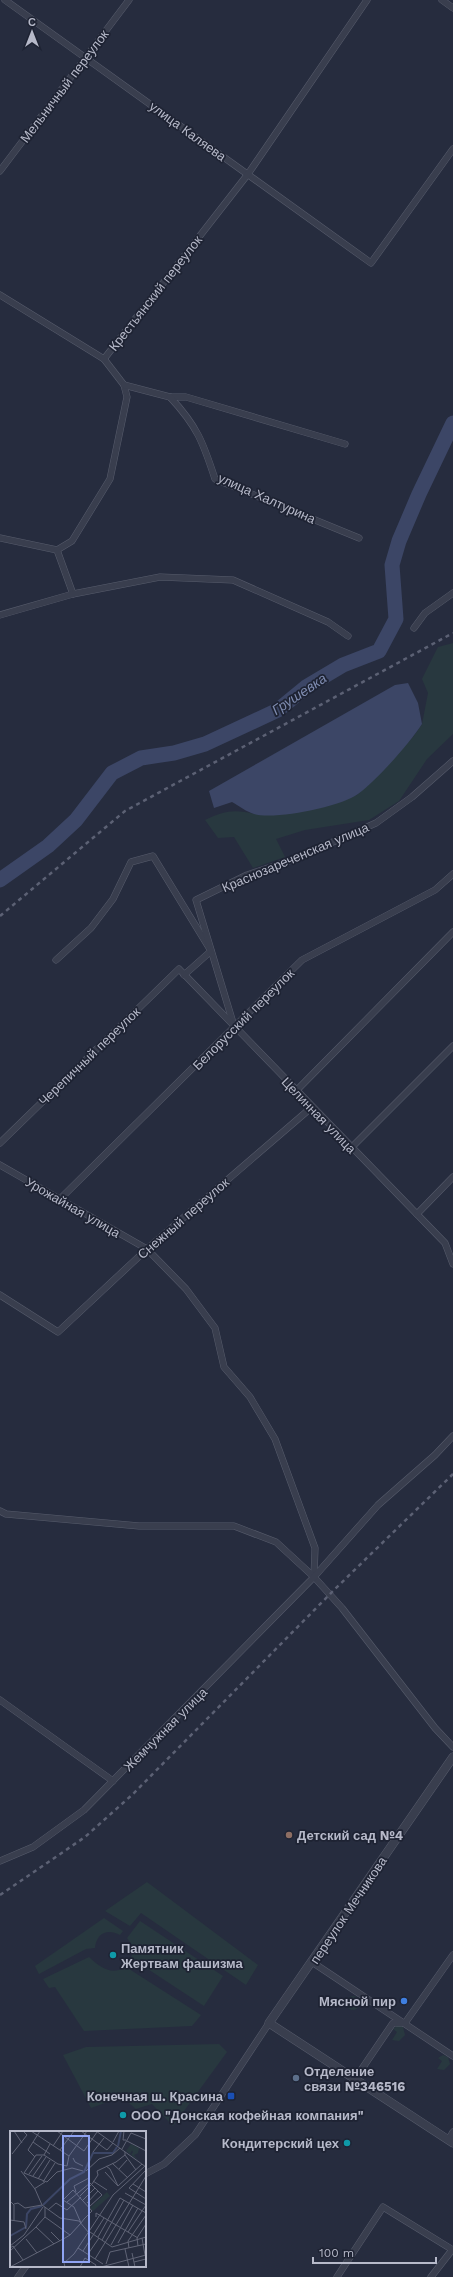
<svg xmlns="http://www.w3.org/2000/svg" width="453" height="2277" viewBox="0 0 453 2277" font-family="'Work Sans',sans-serif">
<rect width="100%" height="100%" fill="#262c3e"/>
<g fill="#28383f">
<path d="M453,643V734L427,759L399,801L369,820L305,830L276,839L285,857L253,868L234,837L218,838L205,820C223,811 235,809 254,814L357,795L413,737L422,724L428,693L422,679L438,647Z"/>
<polygon points="147,1882 258,1965 246,1985 141,1913 130,1926 105,1911"/>
<path d="M104,1918L123,1931L120,1935C108,1928 96,1933 95,1948L86,1949L39,1974L35,1966Z"/>
<polygon points="140,1921 223,1976 204,2006 131,1958 134,1948 127,1938"/>
<path d="M89,1957C100,1967 111,1976 126,1967L201,2015L192,2026L84,2031L55,1987L49,1988L43,1979Z"/>
<circle cx="353" cy="2003" r="7"/>
<polygon points="398,2025 403,2027 405,2035 399,2041 392,2040 397,2032 393,2029"/>
<polygon points="219,2044 227,2052 173,2126 152,2104 136,2109 122,2097 91,2108 63,2055 86,2047"/>
<polygon points="443,2055 448,2057 450,2064 444,2070 437,2069 442,2061 438,2058"/>
</g>
<path fill="#3c4666" d="M408,683L418,703L422,724C409,744 377,780 358,794C340,807 275,820 254,814C247,812 239,806 232,802L214,808L209,791L395,685Z"/>
<g fill="none" stroke-linecap="round" stroke-linejoin="round">
<polyline stroke="#3c4666" stroke-width="15" points="0,880 48,846 76,820 112,773 141,758 174,753 205,744 278,710 306,687 343,665 379,651 396,619 392,565 399,541 419,494 453,423"/>
<g stroke="#575c6c" stroke-width="7">
<g id="minor">
<polyline points="5,0 371,263 453,149"/>
<polyline points="442,0 453,8"/>
<polyline points="0,171 129,0"/>
<polyline points="0,295 104,359 124,385 127,397 110,479 72,541 57,550 0,538"/>
<polyline points="104,359 248,174 367,0"/>
<polyline points="124,385 170,397 186,397 345,444"/>
<path d="M170,397C197,426 203,442 215,479L359,538"/>
<polyline points="57,550 73,594"/>
<polyline points="0,615 73,594 160,577 233,580 328,622 348,636"/>
<polyline points="414,628 425,613 453,593"/>
<polyline points="56,960 91,928 113,899 131,862 153,856 211,951 184,975"/>
<polyline points="234,1026 196,900 247,875 292,860 376,823 412,797 453,761"/>
<polyline points="296,1091 453,932"/>
<polyline points="0,1143 179,969 445,1243 453,1264"/>
<polyline points="351,1148 453,1046"/>
<polyline points="0,1165 147,1249 186,1289 215,1328 224,1367 250,1397 275,1439 315,1548 314,1577"/>
<polyline points="59,1200 302,960 435,890 453,874"/>
<polyline points="417,1214 453,1177"/>
<polyline points="0,1295 58,1332 147,1249 312,1107"/>
<polyline points="0,1511 6,1514 139,1526 234,1526 276,1542 314,1577 342,1608 435,1728 453,1747"/>
<polyline points="0,1700 113,1781"/>
<polyline points="0,1861 33,1847 84,1810 314,1577 378,1505 435,1455 453,1436"/>
<polyline points="312,1962 453,2056"/>
<polyline points="355,2079 393,2023 405,2023 453,1955"/>
<polyline points="448,2140 453,2132"/>
<polyline points="145,2174 164,2164 195,2135 269,2023"/>
<polyline points="18,2277 26,2266"/>
<polyline points="337,2277 383,2207 453,2250"/>
<polyline points="431,2277 452,2250"/>
</g>
</g>
<g stroke="#575c6c" stroke-width="9">
<polyline id="tertiary" points="453,1757 269,2023 453,2143"/>
</g>
<use href="#minor" stroke="#393e4e" stroke-width="6"/>
<use href="#tertiary" stroke="#393e4e" stroke-width="8"/>
<g stroke="#5c6174" stroke-width="2.5" stroke-dasharray="4 4" stroke-linecap="butt">
<polyline points="0,916 125,811 453,633"/>
<polyline points="0,1895 85,1837 133,1794 335,1589 453,1474"/>
</g>
</g>
<circle fill="#8d6e63" stroke="#1e2333" stroke-width="1.5" cx="289" cy="1835" r="4"/>
<g fill="#0f9aa8" stroke="#1e2333" stroke-width="1.5">
<circle cx="113" cy="1955" r="4"/>
<circle cx="123" cy="2115" r="4"/>
<circle cx="347" cy="2143" r="4"/>
</g>
<circle fill="#3f7fe0" stroke="#1e2333" stroke-width="1.5" cx="404" cy="2001" r="4"/>
<circle fill="#5c6f8a" stroke="#1e2333" stroke-width="1.5" cx="296" cy="2078" r="4"/>
<rect fill="#1a4fb4" stroke="#1e2333" stroke-width="1.5" x="227" y="2092" width="8" height="8" rx="2"/>
<g text-anchor="middle" stroke-width="3.5" stroke-linejoin="round" paint-order="stroke">
<g font-size="13" fill="#b6b9c9" stroke="#1e2333">
<text transform="translate(64 86) rotate(-53)" y="5">Мельничный переулок</text>
<text transform="translate(188 131) rotate(36)" y="5">улица Каляева</text>
<text transform="translate(155 293) rotate(-52)" y="5">Крестьянский переулок</text>
<text transform="translate(267 498) rotate(24)" y="5">улица Халтурина</text>
<text transform="translate(295 857) rotate(-23)" y="5">Краснозареченская улица</text>
<text transform="translate(243 1019) rotate(-45)" y="5">Белорусский переулок</text>
<text transform="translate(89 1056) rotate(-44)" y="5">Черепичный переулок</text>
<text transform="translate(319 1115) rotate(46)" y="5">Целинная улица</text>
<text transform="translate(73 1207) rotate(30)" y="5">Урожайная улица</text>
<text transform="translate(183 1218) rotate(-41)" y="5">Снежный переулок</text>
<text transform="translate(165 1729) rotate(-45)" y="5">Жемчужная улица</text>
<text transform="translate(348 1910) rotate(-56)" y="5">переулок Мечникова</text>
</g>
<g font-size="13" font-weight="bold" fill="#b6b9c9" stroke="#1e2333" text-anchor="start">
<text x="297" y="1840">Детский сад №4</text>
<text x="121" y="1953">Памятник<tspan x="121" dy="15">Жертвам фашизма</tspan></text>
<text x="396" y="2006" text-anchor="end">Мясной пир</text>
<text x="304" y="2076">Отделение<tspan x="304" dy="15">связи №346516</tspan></text>
<text x="223" y="2101" text-anchor="end">Конечная ш. Красина</text>
<text x="131" y="2120">ООО "Донская кофейная компания"</text>
<text x="339" y="2148" text-anchor="end">Кондитерский цех</text>
</g>
<g font-size="14" font-style="italic" fill="#7e8baf" stroke="#1e2333">
<text transform="translate(299 694) rotate(-34)" y="5">Грушевка</text>
</g>
</g>
<g transform="translate(10 2131)">
<rect width="136" height="136" fill="#262c3e"/>
<path d="M121,13L129,17L128,22L124,24L128,29L121,24L123,21L122,19L120,23L116,20ZM97,61L100,65L83,80L80,77Z" fill="#28383f"/>
<path fill="none" stroke="#3c4666" stroke-width="2" d="M108,15L111,0M33,74L60,48L74,41L83,22H103L107,16M0,105L16,96L17,83L21,78L32,75"/>
<path fill="none" stroke="#606476" stroke-width="1" d="M4,0L12,12M21,0L59,25M47,0L74,20L87,1M71,0L97,19L103,12M86,0L136,36M114,0L113,9H116M117,10L136,20M23,11L40,23M103,11L109,0M43,15L53,0M112,18L121,2L136,8M50,19L64,0M83,21L94,7M2,23L17,4L13,0M34,24L48,33L57,35L59,25L77,0M34,24L40,13M115,24L126,39M25,26L18,19L30,0M63,27L65,31L73,35M102,32L118,47M96,35L100,38L108,55M109,38L117,29M11,40L25,58L32,74L50,87L69,90L79,102M76,40L89,28L102,24L110,17M95,41L108,55M14,42L37,51L47,41L62,37L73,40M14,42L26,24H34M19,43L32,25M23,45L36,26M28,48L40,29M83,50L97,59M33,51L45,32M123,53L136,61M108,55L132,33M119,57L135,40M119,57L136,68M24,58L35,51M66,61L64,55L79,47M115,62L136,74M70,65L82,53L88,44L87,40L106,31L115,24V21M73,69L85,57M0,70L4,74V90M57,71L80,52L92,64L79,76M77,72L88,60M4,73L8,72L15,77L32,74M38,79L46,72L57,79L71,66M35,86L60,104M86,86V82L128,107M0,89L14,91L16,98M26,96L44,113M41,101L50,110M80,101L102,116L136,106M118,101L136,74M88,106L110,67L136,82M132,107L135,124M16,108L27,122M92,109L114,69M108,112L128,77M101,114L123,74M0,115L14,104L33,76M128,115L127,107L136,93M0,117L3,115L13,129M68,117L93,133M119,117L118,110L136,84M115,118L119,136M0,120L26,96L35,86V76M73,120L94,87M122,122L125,136M78,123L89,107M85,128L136,45M124,131L136,128M96,133L100,121L136,113M0,136L55,107L60,104L71,92L74,88L82,80L63,59L53,69L64,76L71,92M55,136L54,132L64,123L103,64L135,35M70,136L75,127L86,134L85,136M91,136L136,124"/>
<path fill="#90a4f3" fill-opacity="0.15" stroke="#90a4f3" stroke-width="2" d="M53,5H79V131H53Z"/>
<rect width="136" height="136" fill="none" stroke="#b6b9c9" stroke-width="2"/>
</g>
<g transform="translate(32 32)" stroke="#1e2333" stroke-width="3" paint-order="stroke">
<path d="M0-3L7 15L0 10L-7 15Z" fill="#b6b9c9"/>
<text y="-6" font-size="11" font-weight="bold" text-anchor="middle" fill="#b6b9c9">С</text>
</g>
<path d="M313 2257v6h123v-6" fill="none" stroke="#b6b9c9" stroke-width="2"/>
<text x="319" y="2257" font-size="12" fill="#b6b9c9" stroke="#1e2333" stroke-width="3" paint-order="stroke">100 m</text>
</svg>
